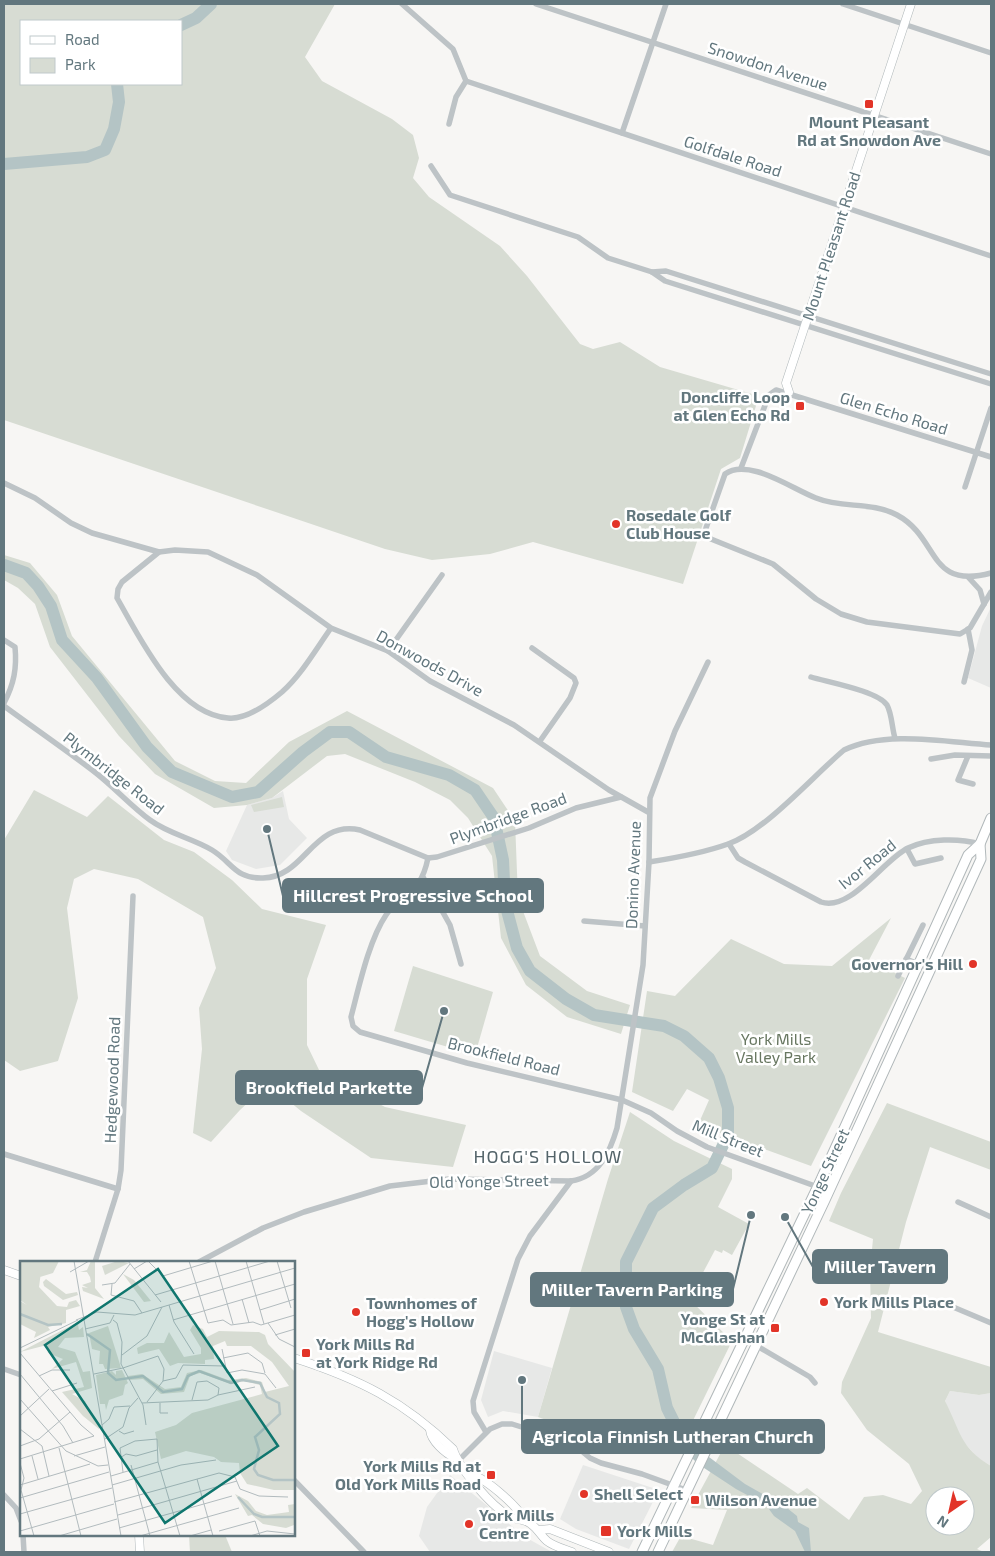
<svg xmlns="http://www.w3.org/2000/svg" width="995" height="1556" viewBox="0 0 995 1556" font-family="'Exo 2',sans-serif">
<rect width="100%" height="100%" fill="#f7f6f4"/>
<g fill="#e7e8e7">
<polygon points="991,607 991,688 968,678 982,626"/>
<polygon points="283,791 289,819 307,838 280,865 256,869 232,860 226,851 247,805 272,798"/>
<polygon points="494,1351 552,1368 538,1417 503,1411 488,1417 481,1400"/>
<polygon points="950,1391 979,1395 991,1393 991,1466 979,1459 959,1437 945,1401"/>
<polygon points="583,1465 659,1490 629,1549 576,1529 560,1519"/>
<polygon points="450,1475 525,1537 552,1552 430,1552 419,1536 427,1507"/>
</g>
<g fill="#d7dcd3" fill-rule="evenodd">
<path d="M4,4H335L305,57L322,81L392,119L413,135L419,158L413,178L429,197L500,246L527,276L580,344L593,349L620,342L660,367L759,396L740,458L721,469L683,584L533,542L490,554L432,560L385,549L4,420ZM181,21V84H21V21Z"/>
<polygon points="4,555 30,563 57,595 72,636 175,761 215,781 246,783 289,742 347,711 493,788 515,821 518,898 540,956 587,991 630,1005 621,1034 567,1017 526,985 501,938 492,856 468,818 450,800 415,782 345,754 327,756 272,798 247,805 214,808 155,774 119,736 50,647 35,604 18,588 4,580"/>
<polygon points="34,790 87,817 108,796 164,840 194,852 232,880 262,909 326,925 307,979 307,1045 320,1072 385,1107 466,1125 453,1167 371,1158 301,1111 268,1084 240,1110 211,1142 193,1133 202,1049 199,1008 216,968 203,917 138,879 94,869 74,879 67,908 78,998 58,1061 20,1071 4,1060 4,840"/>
<polygon points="282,797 284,807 254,812 251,805"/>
<polygon points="891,918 869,960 905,978 811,1166 698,1125 709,1100 687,1089 673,1111 632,1092 647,991 675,996 731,939 784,964 832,966"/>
<polygon points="413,966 493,992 475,1055 394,1031"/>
<path d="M887,1103L991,1142V1170L930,1147L906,1222L878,1332L991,1367V1393L979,1395L950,1391L945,1401C960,1430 960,1448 991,1466V1537L977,1549L984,1552H672L681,1536L713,1545L727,1510L691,1508L725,1445L798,1494L807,1488L849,1520L864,1497L883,1495L911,1504L922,1491L909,1464L867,1430L841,1393L842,1382L871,1318L870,1270L873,1239L829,1221L841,1193ZM935,1496H965V1526H935Z"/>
<polygon points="630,1112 674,1141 732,1169 732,1179 718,1207 749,1224 732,1255 723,1250 722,1253 715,1250 689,1299 732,1341 679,1449 641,1432 633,1452 538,1417 608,1179"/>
<polygon points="189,1535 225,1535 232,1552 190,1552"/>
</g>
<polygon fill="#b4c4c5" points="685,1439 745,1484 787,1508 797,1516 798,1522 809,1528 811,1552 805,1552 795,1531 774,1516 766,1505 736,1489 698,1464 690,1456"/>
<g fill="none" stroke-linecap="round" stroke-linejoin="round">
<g stroke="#b4c4c5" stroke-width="12">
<polyline points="181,25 196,18 211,4"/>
<polyline points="4,164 87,157 105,150 114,129 119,102 117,84"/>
<polyline points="4,565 26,573 38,586 51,606 62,640 97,678 147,747 172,772 232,797 258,792 303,752 330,732 349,732 386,757 449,775 475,790 494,818 503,860 505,903 517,948 530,971 566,999 594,1015 664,1026 684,1036 709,1058 719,1078 728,1108 728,1135 712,1168 684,1185 653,1208 626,1262 626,1307 634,1329 658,1369 667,1408 678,1430 695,1453"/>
</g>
<g stroke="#b0b8ba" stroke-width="9">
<g id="secondary">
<polyline points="789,392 786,383 911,4"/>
<polyline points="4,1270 21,1276"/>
<path d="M294,1358C359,1379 404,1401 453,1449C459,1469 494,1510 513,1518C520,1520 525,1519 531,1524C538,1529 541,1536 547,1541C553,1546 564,1549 572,1552"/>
<path d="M430,1430C431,1441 445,1453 455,1458"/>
<path d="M469,1474C485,1477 516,1505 525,1520"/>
<polyline points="540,1530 550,1529 609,1552"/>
<polyline points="139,1535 140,1552"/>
</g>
</g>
<g stroke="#b1b8ba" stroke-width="11">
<g id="primary">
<polyline points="642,1552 818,1186 968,855 980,844 991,818"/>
<polyline points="658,1552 825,1200 981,859 980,844"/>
</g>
</g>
<g stroke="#bdc3c6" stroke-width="5.5">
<polyline points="402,4 453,49 466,81"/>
<polyline points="536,4 991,154"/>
<polyline points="843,4 991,53"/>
<polyline points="466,81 991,256"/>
<polyline points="449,124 456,97 466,81"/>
<polyline points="622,133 666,4"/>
<polyline points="431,166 450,195 578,237 608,258 652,272 665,281 991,384"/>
<polyline points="652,272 666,271 991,374"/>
<polyline points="741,468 769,395 776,390 991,457"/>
<polyline points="4,483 35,498 71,523 92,533 159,552"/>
<polyline points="965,487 991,408"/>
<path d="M991,573C927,590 940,538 897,515C871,501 843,509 816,498C792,489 748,457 725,474L706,528V537L773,564L816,599L841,614L867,622L960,634L970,628L991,592"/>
<polyline points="969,578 980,590 984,604"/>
<path d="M331,628C316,649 302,674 282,692C269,703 246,720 228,718C176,714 140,638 117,598L118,589L122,582L159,552L175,550L208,552L257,575L331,628L388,651L430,681L514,725L609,790L648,812"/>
<path d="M4,640L15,647C17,668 14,684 4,703"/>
<polyline points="532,648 574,678 576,683 570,698 540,741"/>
<polyline points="388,651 442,575"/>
<path d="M811,677C827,682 878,691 887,705C892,714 892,729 895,738"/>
<polyline points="964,682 972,650 968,629"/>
<path d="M4,706C34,728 66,750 96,773C115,788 131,806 150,820C169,834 192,838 212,850C232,862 235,879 263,878C306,877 312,820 360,830L428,858L437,857L529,828L576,808L621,797"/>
<polyline points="968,756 958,780 973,784"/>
<polyline points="931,759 955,755 991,756"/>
<path d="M729,844L738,858L745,862L821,902C851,912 883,860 908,848C929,838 959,838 980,844"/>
<polyline points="907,849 915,864 941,858"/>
<path d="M428,858C420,897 403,889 386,915C369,940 359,987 351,1017L353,1026L360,1032L467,1063L622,1100L651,1113L677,1131L707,1147L829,1191"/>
<path d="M649,862C675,858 703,853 728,844C764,832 813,776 844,750C885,730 946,742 991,745"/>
<polyline points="423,877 450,925 461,964"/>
<polyline points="584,921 645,926"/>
<polyline points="906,959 931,969"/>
<polyline points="898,976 923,925"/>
<polyline points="4,1154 118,1189"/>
<polyline points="958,1202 991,1217"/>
<polyline points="95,1262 118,1189 121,1170 133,896"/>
<path d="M199,1262L263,1228L304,1212L390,1186L449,1179L571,1181C599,1177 610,1152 617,1128L643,965L649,862L650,798L675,731L708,662"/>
<polyline points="946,1304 991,1323"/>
<polyline points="745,1339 810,1377 815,1383"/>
<polyline points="4,1369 21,1375"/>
<polyline points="486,1432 474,1412 473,1401 518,1259 530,1236 571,1181"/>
<polyline points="458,1461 490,1429 502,1424 512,1424 572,1443 590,1458 601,1463 642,1474 686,1490"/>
<polyline points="294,1480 364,1552"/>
<polyline points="4,1495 16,1508 21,1521"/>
<polyline points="23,1535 24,1552"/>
</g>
<use href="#secondary" stroke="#fff" stroke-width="8"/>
<use href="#primary" stroke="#fff" stroke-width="9"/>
</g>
<g fill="#e23428" stroke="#fff" stroke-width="2">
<rect x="864" y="99" width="10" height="10" rx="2.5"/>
<rect x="795" y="401" width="10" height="10" rx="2.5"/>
<circle cx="616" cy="524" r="5"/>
<circle cx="973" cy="964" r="5"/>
<circle cx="824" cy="1302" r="5"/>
<circle cx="356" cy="1312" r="5"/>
<rect x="770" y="1323" width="10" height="10" rx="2.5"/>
<rect x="301" y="1348" width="10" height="10" rx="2.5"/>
<rect x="486" y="1470" width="10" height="10" rx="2.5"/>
<circle cx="584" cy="1494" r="5"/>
<rect x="690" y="1495" width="10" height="10" rx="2.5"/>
<circle cx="469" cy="1524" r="5"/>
<rect x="600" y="1525" width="12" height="12" rx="2.5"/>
</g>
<g text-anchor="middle" stroke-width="5" stroke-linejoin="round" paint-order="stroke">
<g font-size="16" fill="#62777e" stroke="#fff">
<text transform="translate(768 66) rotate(18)" y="6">Snowdon Avenue</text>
<text transform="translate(733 156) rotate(18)" y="6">Golfdale Road</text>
<text transform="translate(831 246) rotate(-72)" y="6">Mount Pleasant Road</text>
<text transform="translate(894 413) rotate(17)" y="6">Glen Echo Road</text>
<text transform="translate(430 663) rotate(29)" y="6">Donwoods Drive</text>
<text transform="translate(114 773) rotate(38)" y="6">Plymbridge Road</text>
<text transform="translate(508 818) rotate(-20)" y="6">Plymbridge Road</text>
<text transform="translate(867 864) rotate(-39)" y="6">Ivor Road</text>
<text transform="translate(633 875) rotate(-88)" y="6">Donino Avenue</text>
<text transform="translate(504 1056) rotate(14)" y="6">Brookfield Road</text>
<text transform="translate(112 1080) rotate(-88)" y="6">Hedgewood Road</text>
<text transform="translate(728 1138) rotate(22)" y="6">Mill Street</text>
<text transform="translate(825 1171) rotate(-65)" y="6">Yonge Street</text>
<text transform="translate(489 1181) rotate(-1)" y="6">Old Yonge Street</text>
</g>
<g font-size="16" font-weight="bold" fill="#62777e" stroke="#fff" text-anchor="start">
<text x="869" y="128" text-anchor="middle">Mount Pleasant<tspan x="869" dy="18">Rd at Snowdon Ave</tspan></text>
<text x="790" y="403" text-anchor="end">Doncliffe Loop<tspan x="790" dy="18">at Glen Echo Rd</tspan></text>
<text x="626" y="521">Rosedale Golf<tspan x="626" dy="18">Club House</tspan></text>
<text x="963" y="970" text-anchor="end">Governor's Hill</text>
<text x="834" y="1308">York Mills Place</text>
<text x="366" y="1309">Townhomes of<tspan x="366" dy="18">Hogg's Hollow</tspan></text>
<text x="765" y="1325" text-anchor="end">Yonge St at<tspan x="765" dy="18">McGlashan</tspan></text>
<text x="316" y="1350">York Mills Rd<tspan x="316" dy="18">at York Ridge Rd</tspan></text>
<text x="481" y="1472" text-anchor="end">York Mills Rd at<tspan x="481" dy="18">Old York Mills Road</tspan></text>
<text x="594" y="1500">Shell Select</text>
<text x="705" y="1506">Wilson Avenue</text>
<text x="479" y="1521">York Mills<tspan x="479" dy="18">Centre</tspan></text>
<text x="617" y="1537">York Mills</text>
</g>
<g font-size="16" fill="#687761" stroke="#fff">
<text x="776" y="1045">York Mills<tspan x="776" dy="18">Valley Park</tspan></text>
</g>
<g font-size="18" letter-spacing="1" fill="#54646a" stroke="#fff">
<text x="548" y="1163">HOGG'S HOLLOW</text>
</g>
</g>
<g transform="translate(20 1261)">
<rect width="275" height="275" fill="#f7f6f4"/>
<path d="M0,0H39L33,12L20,16L21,11L19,26L37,45L47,46L49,41L56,39L60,45L46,49V62L28,66L30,69L14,77L16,71L0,63V40L7,44L0,39ZM71,0H75V27L84,38L63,30L62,26L68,27L62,24L71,21L70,16L67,11H60L67,9ZM98,0L109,2L85,14L82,5ZM103,13L114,19L131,40L124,41ZM26,18L46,33L57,31L58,34L43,39L24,25L23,21ZM62,59L58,64L59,69L63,66L64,76L45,77L38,86L55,91L63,111L70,110L72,127L52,133L65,140L72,156L79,162V168L63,155L42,131L64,126L56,101L32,108L43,98L28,92L27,84L0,91ZM173,64L183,68L187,76L199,70L239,71L245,74L248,83L275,111V229H254L227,223L220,212L219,202L201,201L194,196L166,190L141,198L135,171L156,164L172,152L242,133L240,124L224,120L211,123L180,112L170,115L164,131L141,133L123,118L109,119L108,115L122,113L145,128L161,126L167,112L181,109L208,119L226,117L242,121L245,131L269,125L252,101L231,85H207L205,80L193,85L194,98L185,99V103L158,102L150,105L139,88L118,93L117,87L127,82H144L149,71L164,96L181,93V87L170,69ZM88,65L98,97L101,107L85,108L83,103H79L80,90L72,88L69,72ZM102,109L108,122L105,124L103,134L89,139L86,149L85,143H80L76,114L92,110L96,114V110ZM215,233L228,240L236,250L247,254L269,251L268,244L275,243L274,264L266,267L243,263L232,254L228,255Z" fill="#d7dcd3"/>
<path fill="none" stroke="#b4c4c5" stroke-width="2.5" d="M0,53L28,64L42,63M67,73L90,89L88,112L96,119L123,115L143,131L162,128L168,115L179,110L211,122L222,119L240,122L247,136L259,142L260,153L235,176L239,189L234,208L238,214L253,219H275M218,236L234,253L242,256H275"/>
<path fill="none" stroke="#b2bbbe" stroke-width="1" d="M54,0L101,275M108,0L141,41M128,0L143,15L193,0M169,0L188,62L203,59L211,64L233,61L241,64L275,54M195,0L213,63M226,0L244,63M257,0L271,47M114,8L127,0M50,11L69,0M92,23L91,34L114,40L122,52M82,24L95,22L110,3M135,34L250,0M222,38L229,62M149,44L154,61L174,93M240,49L275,38M56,59L77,51L115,54L275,7M93,59L97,62L102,81L101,103L123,144L126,164M153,59L275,23M248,62L259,78L275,86M65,68L90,62L94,54M255,74L275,68M0,87L58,59M202,88L207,112L222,109L245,113L256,127M0,92L61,164L74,175L0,198M102,94L127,75L142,46M203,97L228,92L242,102L245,112M0,113L43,165L53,182M74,113L103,107L138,95L144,108L143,120M19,115L32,109H50M32,130L57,122M198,134L235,126M0,138L46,190L78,205L88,204M127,141L143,120L156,117L163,104L204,105M122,142L188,139L198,134L199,127L187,120L177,121L172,139M140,142V152H148M0,155L29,128M82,164L89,158L94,146L110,145M0,168L22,185L29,215M99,170L104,173L114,170M85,178L103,166L109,147L118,137M0,185L19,178L50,151M39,187L61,275M12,195L18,218M54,195L85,186M100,197L106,193L116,195L137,189M0,202L4,217L1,229L14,275M111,204L130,275M103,211L100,187L115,180L137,178L138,201L160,275M199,212L215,216L220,228L239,235L268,236M91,215L138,201M177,218L193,275M0,224L70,203M92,224L161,204L196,199M0,237L89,211M94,241L199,212M0,253L92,227M98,254L217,220M99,267L212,235M0,270L94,243M199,270L235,260L240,275M39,275L97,258M120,275L219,247M170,275L191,269M230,275L247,270L275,273"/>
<path fill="#0f766e" fill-opacity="0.15" stroke="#0f766e" stroke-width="2.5" d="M138,8L258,185L145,262L25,84Z"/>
<rect width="275" height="275" fill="none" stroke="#62777e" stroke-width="2.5"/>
</g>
<path fill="none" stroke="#62777e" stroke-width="2" d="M267 829L283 896M444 1011L422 1088M785 1217L813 1267M751 1215L733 1289M522 1380L522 1437"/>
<g fill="#62777e" stroke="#fff" stroke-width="2">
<circle cx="267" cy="829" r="5"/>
<circle cx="444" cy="1011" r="5"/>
<circle cx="785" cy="1217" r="5"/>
<circle cx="751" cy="1215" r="5"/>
<circle cx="522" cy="1380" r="5"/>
</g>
<g fill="#62777e" stroke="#62777e" stroke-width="2">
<rect x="283" y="879" width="260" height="33" rx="5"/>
<rect x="236" y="1071" width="186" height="33" rx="5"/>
<rect x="813" y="1250" width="134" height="33" rx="5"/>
<rect x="531" y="1273" width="202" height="33" rx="5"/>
<rect x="522" y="1420" width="302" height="33" rx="5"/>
</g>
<g font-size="18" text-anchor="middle" font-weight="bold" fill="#fff">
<text x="413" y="902">Hillcrest Progressive School</text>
<text x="329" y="1094">Brookfield Parkette</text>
<text x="880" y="1273">Miller Tavern</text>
<text x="632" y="1296">Miller Tavern Parking</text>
<text x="673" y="1443">Agricola Finnish Lutheran Church</text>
</g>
<rect width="995" height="1556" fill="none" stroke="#62777e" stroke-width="10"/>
<rect x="20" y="20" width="162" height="65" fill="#ffffff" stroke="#c0c9cb"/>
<rect x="30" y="36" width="25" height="8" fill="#ffffff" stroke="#c0c9cb"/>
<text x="65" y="45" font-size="15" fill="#62777e">Road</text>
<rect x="30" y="58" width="25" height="15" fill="#d7dcd3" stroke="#c0c9cb"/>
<text x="65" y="70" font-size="15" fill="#62777e">Park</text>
<g transform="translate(950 1511) rotate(214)"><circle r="24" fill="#ffffff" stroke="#c0c9cb"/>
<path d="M0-4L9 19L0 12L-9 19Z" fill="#e23428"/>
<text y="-8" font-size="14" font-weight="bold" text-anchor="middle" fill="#62777e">N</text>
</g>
</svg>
